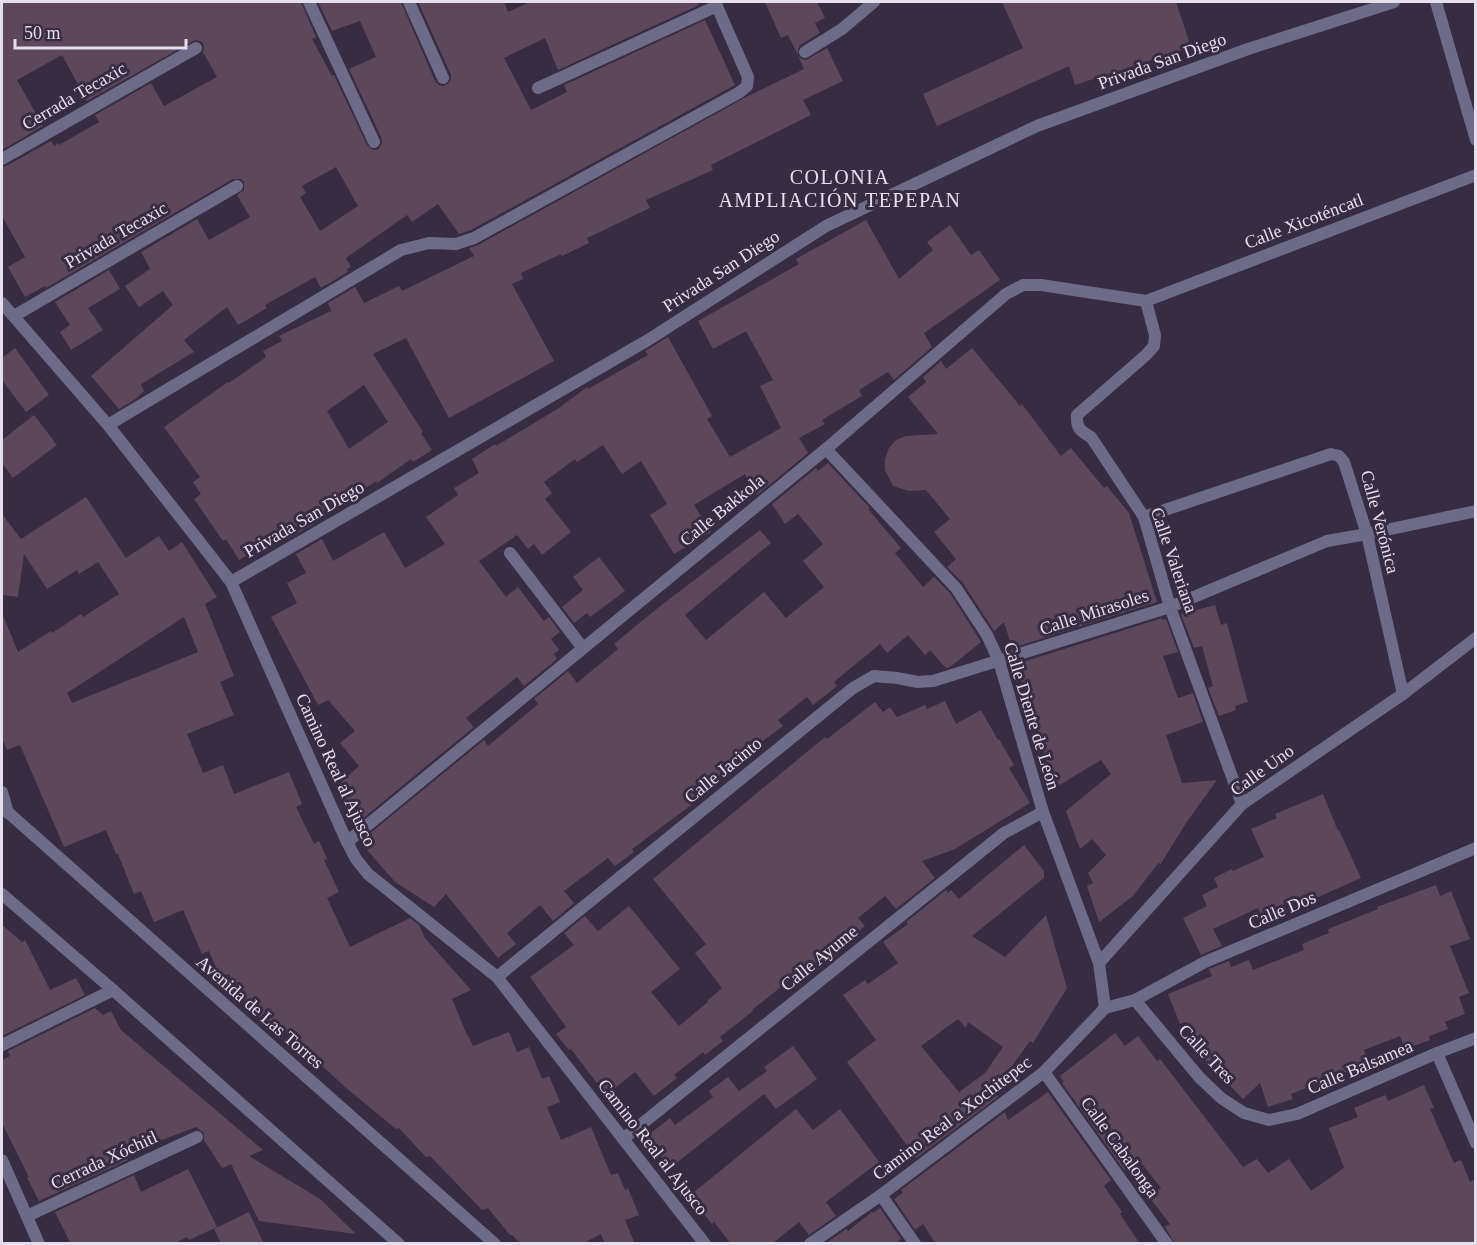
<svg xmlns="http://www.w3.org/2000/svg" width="1477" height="1245" viewBox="0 0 1477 1245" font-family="'Times New Roman',serif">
<rect width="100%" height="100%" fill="#372c42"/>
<g fill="#5d485b" fill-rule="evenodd">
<path d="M2,2H301L316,37L312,39L332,76L334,75L367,145L373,150H377L380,147L382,143V139L349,69L376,57L360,21L332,31L318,2H401L435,81L439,85L443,86L449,83L451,79V75L418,2H504L508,12L530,2H697L699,5L558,70L545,38L504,58L531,110L567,92L564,85L705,20L735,85L471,230L459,234L438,204L412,222L407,215L346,258L351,267L347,269L348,272L321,288L315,277L265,305L267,308L238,325L227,307L184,340L194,352L141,384L144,391L134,400L119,409L91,376L173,305L163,291L139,307L125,286L150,269L141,252L197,219L209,240L250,217L237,195L244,190V182L241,179H233L46,288L45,286L25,297L8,267L25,257L2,216V167L6,166L51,141L54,146L58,143L59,145L99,122L95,115L151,83L164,106L217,77L203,52L204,47L203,43L200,41L195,40L87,101L62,55L17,80L43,126L2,150ZM336,167L358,206L320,231L300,197L306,193L302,186Z"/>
<polygon points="765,2 817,2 825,18 815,23 820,33 800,45 798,49 798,55 788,35 781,38"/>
<polygon points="1002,2 1176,2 1191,47 1075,85 1069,66 937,126 923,94 1023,48"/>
<path d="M827,48L843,81L803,100L811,115L711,165L713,170L646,200L650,208L587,238L589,243L562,256L561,254L521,273L523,279L512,284L554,361L449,418L406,338L373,354L423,432L421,433L432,450L413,462L411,459L377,483L376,481L357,494L355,491L312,521L314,524L288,539L285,532L239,560L226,539L223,541L194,499L201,494L193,482L200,477L164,427L201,401L228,382L229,383L266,357L263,351L282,341L279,336L331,311L328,303L355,287L364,303L399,286L402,291L474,256L469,248L478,245L748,96L804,69L798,56L802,59L806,60ZM364,385L388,422L349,449L327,411Z"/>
<polygon points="866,220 899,279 933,250 927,242 950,225 971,255 979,250 1000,280 924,333 932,347 894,380 888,372 859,390 862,396 822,420 825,424 799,438 808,453 757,495 745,474 694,505 711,532 674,554 650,515 667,504 641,461 622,474 603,445 577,462 575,459 544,482 552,493 545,499 571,532 542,555 534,544 528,549 517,535 479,561 506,597 518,587 544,621 549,617 560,632 551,639 559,650 554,654 557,659 524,686 517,677 466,718 474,727 356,824 346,802 340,783 359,766 340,743 355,731 328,700 318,705 271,617 297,603 287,583 306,573 296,554 322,539 333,561 384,532 405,568 445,544 426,517 458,495 454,488 479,473 472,459 495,444 496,446 559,408 587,387 588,389 648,355 645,351 668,337 712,416 707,419 730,457 781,428 760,386 773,380 746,331 713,349 698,321 799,264 796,259"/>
<polygon points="109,270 120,289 88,308 103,330 71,350 60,332 70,325 55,302"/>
<polygon points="15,348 49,395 26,412 2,380 2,358"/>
<polygon points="972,348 1020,406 1022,404 1061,456 1071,448 1104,488 1107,486 1129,513 1157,602 1012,648 1004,622 994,631 963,583 947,567 956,559 934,532 950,519 926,490 909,491 893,486 885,470 885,459 889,448 896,440 906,436 938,434 908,397 926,382 923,377 941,361 946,369"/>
<polygon points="34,415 57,445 13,478 2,463 2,440"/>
<polygon points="828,463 868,506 870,508 868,509 901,548 895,553 923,587 934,577 950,593 981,642 950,667 946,668 930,650 925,655 908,635 887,653 880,644 834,682 837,686 813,705 807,697 778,720 783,726 753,748 754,750 707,786 710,791 632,849 634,852 615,866 608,858 564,891 574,903 553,921 540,905 507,933 516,944 498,958 446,894 434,907 395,882 368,851 363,839 484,740 488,746 538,704 534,699 568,671 577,683 618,649 614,644 659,607 760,530 771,543 685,615 706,640 764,592 786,618 824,587 803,561 823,544 798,514 785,524 772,504 816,468 818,471"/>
<path d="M86,497L126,558L159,536L169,551L182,542L217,597L205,604L234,676L220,682L234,715L187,734L203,773L223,765L234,794L289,772L302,804L296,807L314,844L319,841L327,859L324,860L339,892L327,898L350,947L410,918L419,925L425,938L471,990L452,999L467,1035H468L473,1046L509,1032L517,1052L529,1047L542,1079L549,1076L560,1102L547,1107L561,1140L591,1127L611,1175L618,1173L625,1190L628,1188L639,1215L625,1220L635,1244H605L601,1234L582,1244H521L512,1235H510L488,1208L482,1210L430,1156L426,1157L399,1128L396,1129L345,1087L283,1030L275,1033L242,1004L229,974L220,977L209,951L202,954L183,910L154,922L141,891L134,894L118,854H116L106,830L64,847L20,745L7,750L2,738V613L18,652L51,631L52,633L81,614L83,617L119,594L98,562L79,574L77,570L47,589L24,554L18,597L2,595V514L21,539ZM184,617L198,652L72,703L67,693Z"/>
<polygon points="599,557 625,591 590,617 587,613 574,623 562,607 583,590 573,577"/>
<polygon points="1215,605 1221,625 1227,623 1248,702 1235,706 1236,710 1219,716 1208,688 1213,686 1202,646 1194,648 1181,614"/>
<polygon points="1162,618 1162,620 1166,619 1178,652 1163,656 1178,698 1193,693 1203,722 1166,735 1182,783 1217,780 1186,823 1160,865 1159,862 1133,896 1099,922 1087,886 1093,883 1088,873 1106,855 1092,839 1080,849 1066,811 1111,774 1101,760 1056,787 1041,746 1043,746 1029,708 1031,708 1018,673 1019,672 1017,664"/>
<polygon points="945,701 956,724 981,710 998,740 999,739 1014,765 1009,768 1030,803 955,849 922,861 935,878 896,909 885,896 858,918 865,926 836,949 835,948 811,967 811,966 797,978 795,976 752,1010 753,1011 720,1037 723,1041 705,1055 703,1052 674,1075 677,1078 654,1096 635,1072 606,1095 571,1049 569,1050 556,1034 566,1027 530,977 574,945 564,933 585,916 598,931 629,906 680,969 651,992 679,1026 708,1002 707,1001 722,988 695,953 706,944 653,879 825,737 827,739 875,702 883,712 890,707 897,717 925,705 927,709"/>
<polygon points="1323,794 1338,831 1339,830 1361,878 1314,899 1311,892 1261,915 1258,908 1213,929 1222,946 1201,955 1183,918 1207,906 1202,895 1218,887 1214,878 1232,869 1233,871 1264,857 1251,829 1277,818 1275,814"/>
<path d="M1024,845L1044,871V878L972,936L1005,957L1046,915L1067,988L1033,1043L1030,1041L995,1090L998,1097L916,1158L847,1062L876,1040L843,995L865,980L868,984L898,963L883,942L908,924L906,922L946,890L948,893L951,890L959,899ZM958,1019L966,1028L968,1022L1003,1047L985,1073L959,1092L921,1046Z"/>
<polygon points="1436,885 1440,896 1451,891 1470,939 1450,946 1469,993 1459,997 1465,1014 1445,1022 1448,1029 1429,1036 1430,1040 1405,1049 1400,1036 1364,1050 1369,1063 1291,1094 1293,1099 1268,1107 1260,1083 1243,1099 1197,1052 1185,1022 1180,1024 1168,994 1212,976 1209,969 1229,961 1231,967 1249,960 1253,970 1304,950 1302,944 1329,933 1328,929 1378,909 1377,907"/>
<polygon points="2,925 22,942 25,940 50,990 76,978 85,995 2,1036"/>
<polygon points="95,1008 103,1015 111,1011 121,1030 263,1150 249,1156 320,1199 356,1234 259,1221 231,1164 222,1168 204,1140 204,1133 196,1127 154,1143 155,1145 126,1157 128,1160 39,1201 27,1178 29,1177 2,1123 2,1060 10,1056 8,1051"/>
<polygon points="1115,1033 1125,1046 1138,1036 1157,1061 1160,1059 1243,1167 1257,1159 1268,1173 1289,1159 1311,1191 1344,1168 1329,1128 1358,1117 1354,1108 1385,1095 1388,1101 1424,1085 1434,1108 1430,1109 1454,1163 1461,1160 1470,1182 1476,1179 1476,1244 1175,1244 1165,1227 1170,1224 1149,1197 1161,1188 1138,1159 1124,1170 1062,1083 1064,1082 1060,1076"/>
<polygon points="793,1046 817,1079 776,1109 764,1094 670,1168 646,1137 670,1118 675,1125 713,1097 709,1091 728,1077 739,1091 767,1071 764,1067"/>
<polygon points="1048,1092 1111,1180 1104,1186 1122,1212 1120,1214 1140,1244 936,1244 923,1224 915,1230 894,1199 903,1193 901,1190 1005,1112 1008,1120"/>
<polygon points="796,1109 813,1130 840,1109 879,1162 826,1202 836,1216 809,1235 799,1222 772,1244 731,1244 714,1222 712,1224 700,1209 703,1206 693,1193"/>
<polygon points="188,1169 217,1227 189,1240 187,1237 173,1244 71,1244 55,1212 134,1175 141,1192"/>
<polygon points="880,1208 901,1239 895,1244 825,1244 846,1229 848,1231 872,1212 873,1213"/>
<polygon points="249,1212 264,1244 221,1244 214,1229"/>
</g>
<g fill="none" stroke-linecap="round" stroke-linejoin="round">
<g stroke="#6d6b87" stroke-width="12">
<polyline points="309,2 374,142"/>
<polyline points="409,2 443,78"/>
<polyline points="1436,2 1476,140"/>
<polyline points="805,52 842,29 874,2"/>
<polyline points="538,88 717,6"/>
<polyline points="2,159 196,48"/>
<path d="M1146,301L1155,335L1154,346L1146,355L1077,415C1076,428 1080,431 1091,437L1144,517L1170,607L1242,804"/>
<polyline points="2,303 108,425 231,582 347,842 356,859 368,874 497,977 705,1244"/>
<polyline points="14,316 237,186"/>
<polyline points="108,425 401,250 429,243 456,244 474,238 740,92 747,86 748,77 715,2"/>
<polyline points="826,449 956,588 987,635 999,661 1043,812 1099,963 1105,1008"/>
<polyline points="1144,517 1331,454 1339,456 1344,462 1367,534 1403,694"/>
<polyline points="510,553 582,647"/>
<polyline points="231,582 648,340 826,226 1037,126 1248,49 1394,2"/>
<polyline points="2,792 8,813"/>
<polyline points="2,807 495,1244"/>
<polyline points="347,842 826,449 1006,294 1023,285 1041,285 1146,301 1476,175"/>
<polyline points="2,894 113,990 399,1244"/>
<polyline points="1099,963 1242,804 1403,694 1476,638"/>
<polyline points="497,977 853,688 874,676 897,678 918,682 933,681 1170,607 1327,541 1367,534 1476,511"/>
<polyline points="1135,1000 1199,1077 1221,1098 1244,1113 1269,1120 1297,1114 1437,1053 1476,1038"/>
<polyline points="1105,1008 1135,1000 1205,962 1476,848"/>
<polyline points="2,1045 113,990"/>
<polyline points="1437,1053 1476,1143"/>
<polyline points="1044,1072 1167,1244"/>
<polyline points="623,1139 1004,833 1043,812"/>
<polyline points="2,1160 39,1244"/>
<polyline points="881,1195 915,1244"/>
<polyline points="27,1216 197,1137"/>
<polyline points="810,1244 881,1195 1044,1072 1105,1008"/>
</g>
</g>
<g text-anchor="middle" stroke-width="6" stroke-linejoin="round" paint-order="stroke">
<g font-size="18" fill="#e5deec" stroke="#372c42">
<text transform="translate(1162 61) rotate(-20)" y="6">Privada San Diego</text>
<text transform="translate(74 96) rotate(-30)" y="6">Cerrada Tecaxic</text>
<text transform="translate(1304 221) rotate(-21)" y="6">Calle Xicoténcatl</text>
<text transform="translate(116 235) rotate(-30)" y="6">Privada Tecaxic</text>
<text transform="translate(721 271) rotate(-33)" y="6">Privada San Diego</text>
<text transform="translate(722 510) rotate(-39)" y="6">Calle Bakkola</text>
<text transform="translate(304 519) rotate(-30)" y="6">Privada San Diego</text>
<text transform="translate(1380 522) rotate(75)" y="6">Calle Verónica</text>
<text transform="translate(1174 560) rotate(71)" y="6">Calle Valeriana</text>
<text transform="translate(1094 612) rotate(-18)" y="6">Calle Mirasoles</text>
<text transform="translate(1032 716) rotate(73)" y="6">Calle Diente de León</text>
<text transform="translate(336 770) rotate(65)" y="6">Camino Real al Ajusco</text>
<text transform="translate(723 770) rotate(-39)" y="6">Calle Jacinto</text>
<text transform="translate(1262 770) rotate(-36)" y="6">Calle Uno</text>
<text transform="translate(1282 910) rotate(-23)" y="6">Calle Dos</text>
<text transform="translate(819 958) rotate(-39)" y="6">Calle Ayume</text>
<text transform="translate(260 1012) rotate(41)" y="6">Avenida de Las Torres</text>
<text transform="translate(1207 1054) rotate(47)" y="6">Calle Tres</text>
<text transform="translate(1360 1067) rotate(-23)" y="6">Calle Balsamea</text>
<text transform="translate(952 1118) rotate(-37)" y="6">Camino Real a Xochitepec</text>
<text transform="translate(653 1147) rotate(52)" y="6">Camino Real al Ajusco</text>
<text transform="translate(1120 1147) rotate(54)" y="6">Calle Cabalonga</text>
<text transform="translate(104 1160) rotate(-25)" y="6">Cerrada Xóchitl</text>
</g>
<g font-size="20" letter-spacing="1.5" fill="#e5deec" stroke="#372c42">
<text x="840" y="184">COLONIA<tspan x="840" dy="23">AMPLIACIÓN TEPEPAN</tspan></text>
</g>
</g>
<rect width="1477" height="1245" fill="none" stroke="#e5deec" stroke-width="6"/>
<path d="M15 39v9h171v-9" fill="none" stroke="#e5deec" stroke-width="3"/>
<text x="24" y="39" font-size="18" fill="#e5deec" stroke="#372c42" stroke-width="4.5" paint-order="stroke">50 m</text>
</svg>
